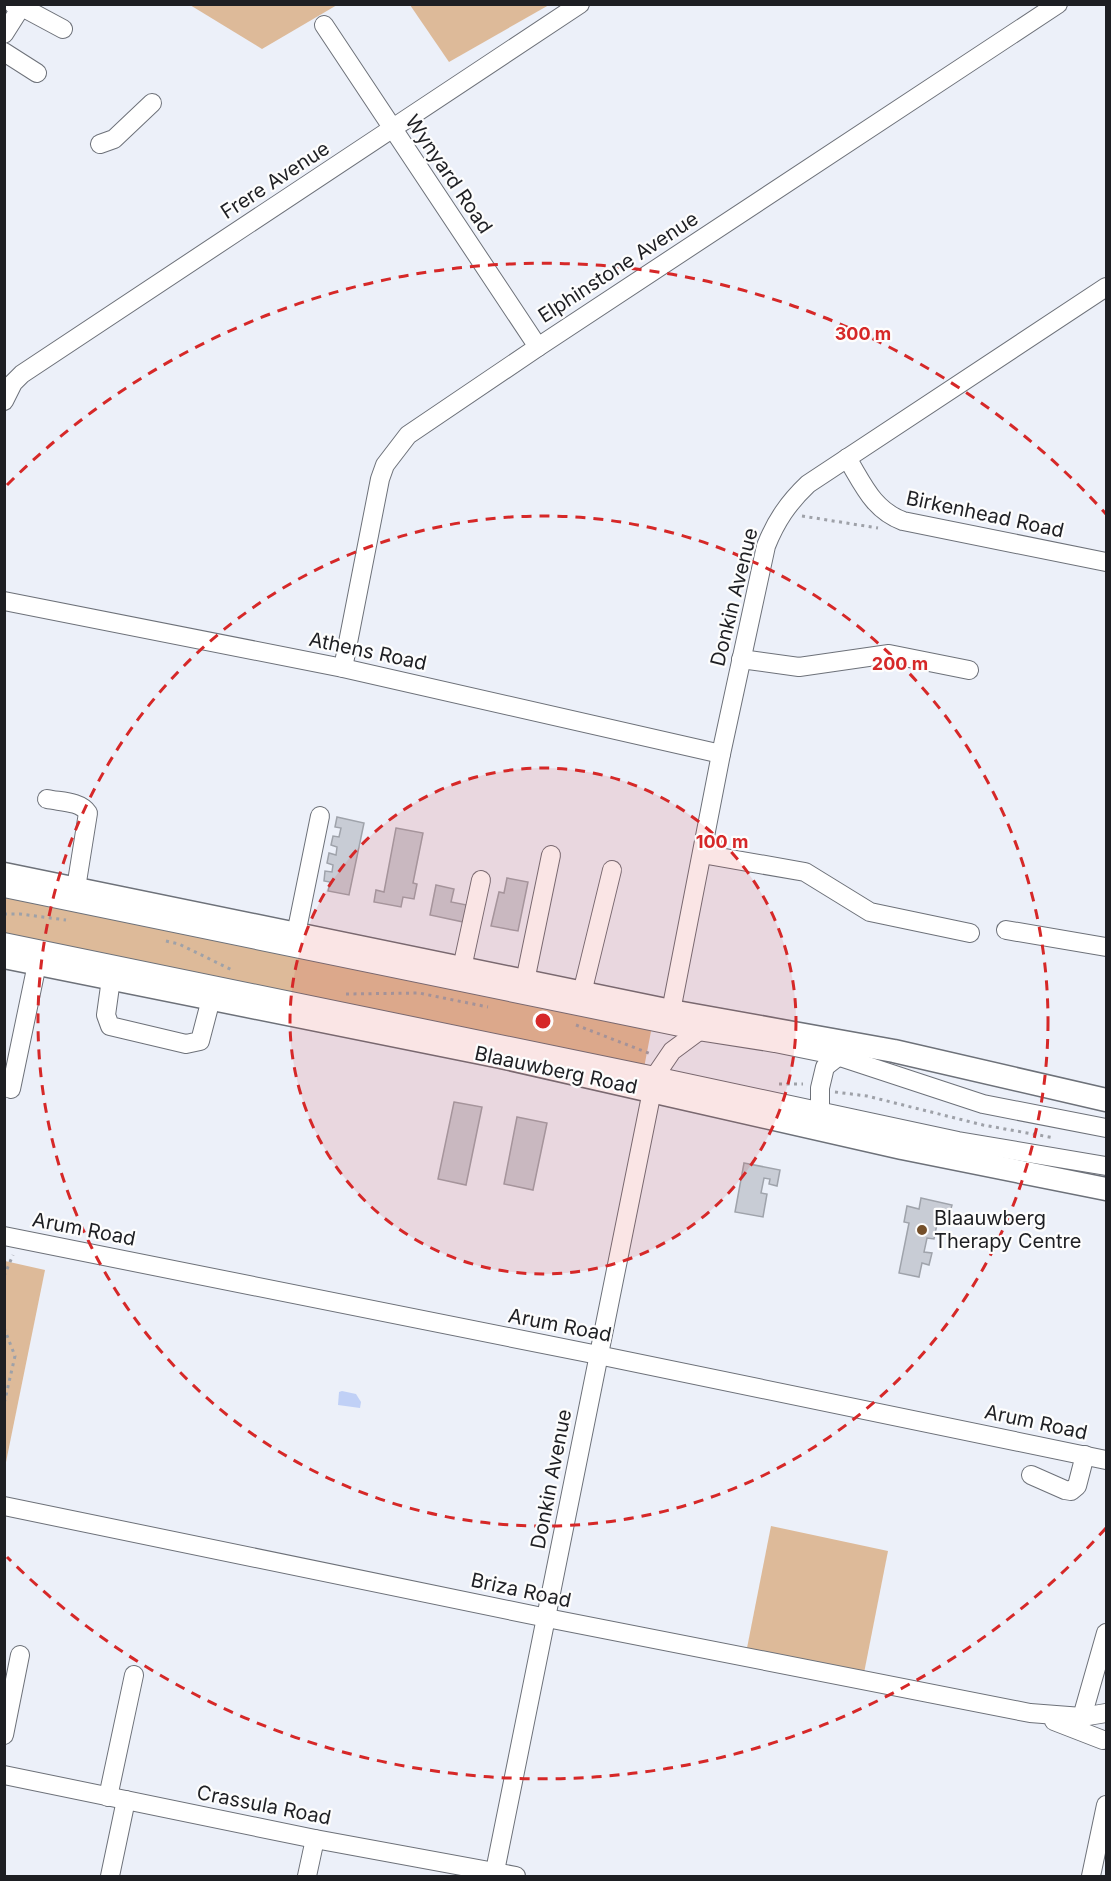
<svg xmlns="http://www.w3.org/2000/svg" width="1111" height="1881" viewBox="0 0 1111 1881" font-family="Inter,sans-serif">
<rect width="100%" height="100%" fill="#ecf0f9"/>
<g fill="#ddba99">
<polygon points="190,5 337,5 262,49"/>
<polygon points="410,5 549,5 449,62"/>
<polygon points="5,888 653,1021 643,1073 5,939"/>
<polygon points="5,1261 45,1270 5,1467 4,1261"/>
<polygon points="771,1526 888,1551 864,1673 747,1648"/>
</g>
<polygon fill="#c0d0f6" points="342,1391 356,1394 361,1402 360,1408 338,1405 339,1392"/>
<g fill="#c8ccd5" stroke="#9fa3ab" stroke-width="1.5">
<polygon points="337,817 364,823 349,895 328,891 330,882 324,881 325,871 332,872 333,865 327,863 329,853 336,855 337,847 331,845 333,836 339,837 341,828 335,827"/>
<polygon points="396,828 423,833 413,883 417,884 414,899 403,897 401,907 374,902 376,890 384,892"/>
<polygon points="507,878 528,882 518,931 491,926 499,892 504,893"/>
<polygon points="436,885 454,889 451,902 472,906 468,923 430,915"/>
<polygon points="454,1102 482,1107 466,1185 438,1179"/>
<polygon points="517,1117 547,1123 533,1190 504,1184"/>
<polygon points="744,1163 780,1170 777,1186 769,1184 770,1179 764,1178 761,1193 767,1194 763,1217 735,1212"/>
<polygon points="921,1198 952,1205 949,1216 939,1214 934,1239 927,1238 924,1252 932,1253 929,1265 922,1263 919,1277 899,1273 909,1223 904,1222 907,1206 919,1209"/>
</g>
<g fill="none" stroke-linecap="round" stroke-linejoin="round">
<g stroke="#6d7179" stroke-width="20">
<g id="minor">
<polyline points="13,4 22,7 63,29"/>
<polyline points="324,25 538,347"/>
<polyline points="4,34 23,4"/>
<polyline points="4,52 37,73"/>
<polyline points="100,144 114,139 152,103"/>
<polyline points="4,401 13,383 22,374 580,4"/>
<path d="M847,458C863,484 873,510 903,521L1106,562"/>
<polyline points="4,601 343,668 721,754"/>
<polyline points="741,659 799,667 889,654 969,670"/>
<polyline points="343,668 380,479 385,465 408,435 538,347 1058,4"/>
<path d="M47,799C61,802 80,801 88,813L76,888"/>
<polyline points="702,854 805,872 870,912 970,933"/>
<polyline points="4,888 699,1031 775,1043 839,1056"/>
<polyline points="1006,930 1106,947"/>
<polyline points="296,934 320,816"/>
<polyline points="4,942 655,1076 958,1141 1106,1166"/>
<polyline points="462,968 481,880"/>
<polyline points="111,979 106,1015 110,1026 186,1044 200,1041 211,999"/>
<polyline points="525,981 551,855"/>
<polyline points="582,993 612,870"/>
<path d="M671,1011L721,754L766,546C776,521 788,503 808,484L1106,287"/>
<polyline points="828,1053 983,1104 1106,1128"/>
<polyline points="11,1089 37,964"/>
<polyline points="820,1112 820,1088 825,1067 839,1056"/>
<polyline points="4,1236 598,1355 1106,1460"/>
<polyline points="1031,1475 1065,1490 1071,1491 1077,1486 1085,1455"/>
<polyline points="4,1506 547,1618 1030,1713 1082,1717 1106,1713"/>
<polyline points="1082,1717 1106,1633"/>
<polyline points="1054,1721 1103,1740"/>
<polyline points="4,1735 20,1655"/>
<polyline points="4,1775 315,1839 516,1876"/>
<polyline points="108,1797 134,1675"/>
<polyline points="110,1876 126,1800"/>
<polyline points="307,1876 315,1839"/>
<polyline points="494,1876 655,1076 672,1051 699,1031"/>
<polyline points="1091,1876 1106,1805"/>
</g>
</g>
<g stroke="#6d7179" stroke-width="25">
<g id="major">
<polyline points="4,874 671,1011 894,1051 1106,1100"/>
<polyline points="4,957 501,1057 902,1148 1106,1189"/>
</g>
</g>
<g stroke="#9ea1a8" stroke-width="3" stroke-dasharray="3 4.5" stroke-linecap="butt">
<polyline points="802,516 878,528"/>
<polyline points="4,914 20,914 66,920"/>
<polyline points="166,941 179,944 234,971"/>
<polyline points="346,994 419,993 488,1007"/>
<polyline points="576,1025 651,1054"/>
<polyline points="779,1084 803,1084"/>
<polyline points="835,1092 867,1096 983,1125 1055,1138"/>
<polyline points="4,1276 13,1255"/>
<polyline points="4,1328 15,1356 4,1404"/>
</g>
<use href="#minor" stroke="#fff" stroke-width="18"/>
<use href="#major" stroke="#fff" stroke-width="22"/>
</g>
<circle cx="543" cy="1021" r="253" fill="#d62828" fill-opacity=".12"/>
<g fill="none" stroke="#d62828" stroke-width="3" stroke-dasharray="10 8">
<circle cx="543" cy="1021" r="253"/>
<circle cx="543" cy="1021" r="505"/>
<path d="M1106 1528A758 758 0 0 1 7 1557M7 485A758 758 0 0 1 1106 514"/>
</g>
<circle fill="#744f2a" stroke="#fdfdfd" stroke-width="2" cx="922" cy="1230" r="6"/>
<g text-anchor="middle" stroke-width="4.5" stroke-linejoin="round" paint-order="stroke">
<g font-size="20" fill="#1e1f23" stroke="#fdfdfd">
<text transform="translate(449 174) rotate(56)" y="7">Wynyard Road</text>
<text transform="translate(275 180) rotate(-33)" y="7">Frere Avenue</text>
<text transform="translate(618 267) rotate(-33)" y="7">Elphinstone Avenue</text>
<text transform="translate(985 514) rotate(12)" y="7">Birkenhead Road</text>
<text transform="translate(734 597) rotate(-76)" y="7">Donkin Avenue</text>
<text transform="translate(368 651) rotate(12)" y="7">Athens Road</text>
<text transform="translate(556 1070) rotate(12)" y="7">Blaauwberg Road</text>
<text transform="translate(84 1229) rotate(11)" y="7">Arum Road</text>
<text transform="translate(560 1325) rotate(11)" y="7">Arum Road</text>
<text transform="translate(1036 1422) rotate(12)" y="7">Arum Road</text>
<text transform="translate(551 1479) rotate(-79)" y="7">Donkin Avenue</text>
<text transform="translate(521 1590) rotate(12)" y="7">Briza Road</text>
<text transform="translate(264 1805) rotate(11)" y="7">Crassula Road</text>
</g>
<g font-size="20" fill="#1e1f23" stroke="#fdfdfd" text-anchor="start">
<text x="934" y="1225">Blaauwberg<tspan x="934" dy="23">Therapy Centre</tspan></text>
</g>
</g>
<circle cx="543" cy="1021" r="9" fill="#d62828" stroke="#fdfdfd" stroke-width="3"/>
<g font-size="18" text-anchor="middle" font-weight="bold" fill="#d62828" stroke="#fdfdfd" stroke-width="4.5" stroke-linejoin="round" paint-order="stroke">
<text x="863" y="340">300 m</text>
<text x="900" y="670">200 m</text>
<text x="722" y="848">100 m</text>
</g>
<rect width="1111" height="1881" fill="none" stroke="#1e1f23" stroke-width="12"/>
</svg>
